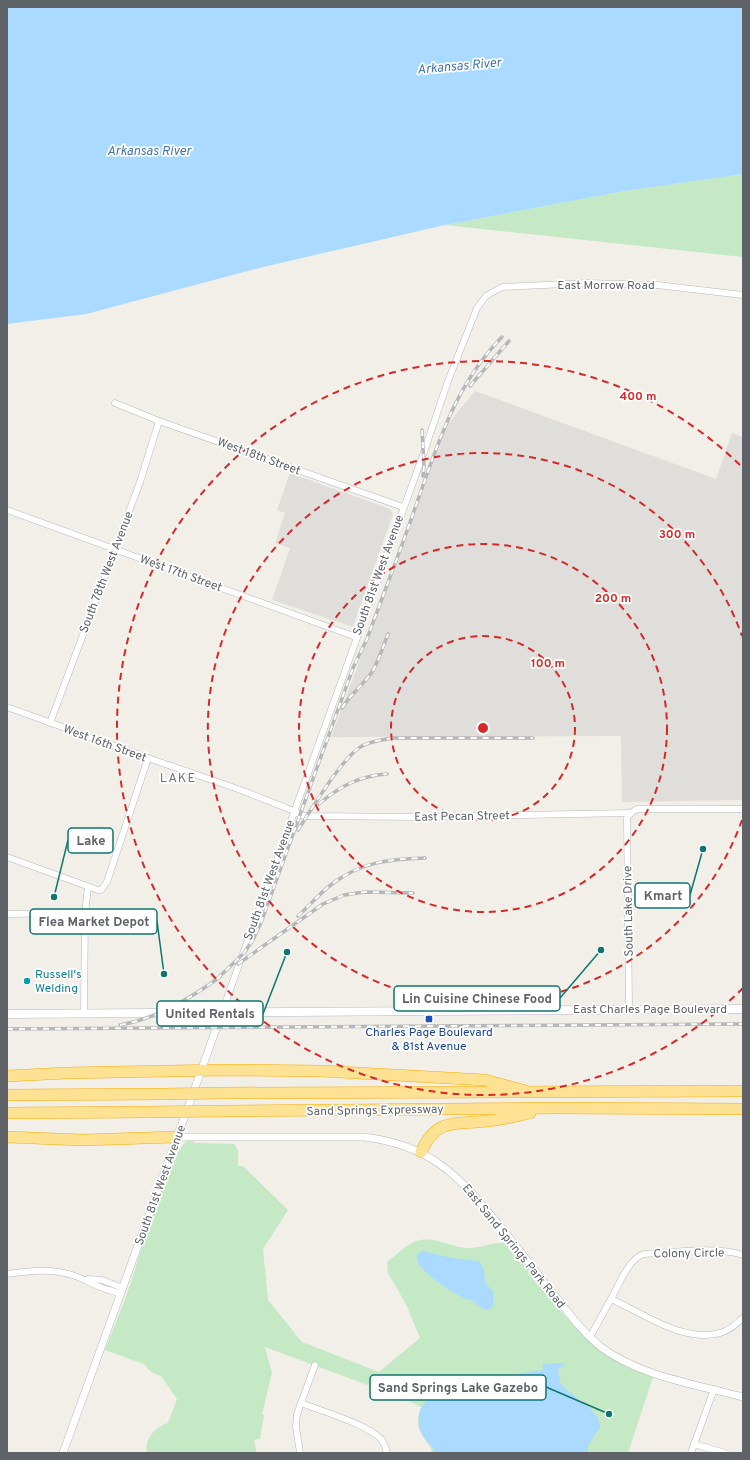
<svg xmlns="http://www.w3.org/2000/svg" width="750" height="1460" viewBox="0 0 750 1460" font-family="Overpass,sans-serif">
<rect width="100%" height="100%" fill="#f1efe8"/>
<g fill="#e0deda">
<polygon points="475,391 716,479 732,433 743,437 743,800 622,802 621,736 331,737 448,424"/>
<polygon points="290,473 390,509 393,514 353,627 272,600 290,548 275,543 285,513 277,510"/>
</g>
<g fill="#c5e8c5">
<polygon points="743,174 743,257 445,225 625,191"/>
<path d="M187,1141H193L194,1143L234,1144L238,1150V1166H243L288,1210L263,1249L268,1300L302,1342L379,1372L420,1338L406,1304L388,1273L387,1262C407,1247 414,1234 441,1242C450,1244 459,1248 468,1248C482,1248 494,1241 507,1243L564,1315L585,1337L626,1367L653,1377L628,1453H432C431,1448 429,1445 426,1441C417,1428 416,1422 421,1407L403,1398L265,1347L272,1373L262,1414L264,1415L260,1439L254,1440L257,1453H147C144,1439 155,1427 168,1423L177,1399L161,1376L151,1372L144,1364L105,1350C113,1329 122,1309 129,1288C138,1263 170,1151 187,1141Z"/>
</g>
<g fill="#aadaff">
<polygon points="7,7 743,7 743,174 625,191 445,225 263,267 86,314 7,324"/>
<path d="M423,1251L452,1258L479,1261L484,1269L485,1283L493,1291C492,1299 495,1300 492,1308C482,1313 479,1304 471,1300C468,1299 465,1299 462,1297C451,1292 420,1272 417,1260C417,1258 417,1256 417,1254Z"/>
<path d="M565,1363L558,1370L560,1382L566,1389L592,1410L594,1414L597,1416L600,1427L588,1446V1453H434V1448C427,1443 419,1432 419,1423C418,1416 420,1408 425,1402C435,1391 523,1372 542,1370L543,1369V1364Z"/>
</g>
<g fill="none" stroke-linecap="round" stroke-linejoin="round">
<g stroke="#b5b8bc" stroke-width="7">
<g id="minor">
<polyline points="115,403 159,421 403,507"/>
<polyline points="7,510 356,637"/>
<polyline points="7,707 148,758 238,789 294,811 300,815 307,816 420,817 631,813"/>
<polyline points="50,723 140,482 159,421"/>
<polyline points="7,857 98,890 101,890 107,882 148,758"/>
<polyline points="7,914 85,913"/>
<polyline points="629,1009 627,818 631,813 637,809 743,809"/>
<polyline points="222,1012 424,452 448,381 477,308 486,296 502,287 586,283 657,285 743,295"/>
<polyline points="84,1013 85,913 88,887"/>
<path d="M743,1255C716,1246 673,1252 644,1254C628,1259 619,1285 611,1299C643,1313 683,1343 720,1333C729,1331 736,1324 743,1318"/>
<path d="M7,1274C29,1271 50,1268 72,1275C82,1278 90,1283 100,1287C107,1290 114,1291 121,1294"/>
<polyline points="88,1279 102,1280 123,1288"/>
<polyline points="590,1337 611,1299"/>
<path d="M301,1403C321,1411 367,1424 381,1439C384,1443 386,1448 387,1453"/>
<polyline points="694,1444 725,1453"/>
<polyline points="300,1453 296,1427 297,1414 315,1365"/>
<polyline points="691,1453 714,1389"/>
</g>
</g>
<g stroke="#b5b8bc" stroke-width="8">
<g id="tertiary">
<path d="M176,1137H364C431,1145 458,1175 499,1225C518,1248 536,1272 555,1296C569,1313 583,1333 601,1347C639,1376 698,1385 743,1397"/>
<polyline points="63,1453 201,1071 222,1012"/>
</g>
</g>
<g stroke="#b6babf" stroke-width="9">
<polyline id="secondary" points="7,1014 743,1009"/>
</g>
<g stroke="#f9ab00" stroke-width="12">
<g id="motorway">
<polyline points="7,1076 67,1073 221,1070 321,1071 485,1080 526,1091"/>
<polyline points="223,1093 743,1091"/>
<polyline points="7,1095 165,1094"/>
<polyline points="222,1111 556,1108 743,1109"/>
<polyline points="7,1113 148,1112"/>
<polyline points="7,1137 82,1140 176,1137"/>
<path d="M421,1152C437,1117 454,1125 487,1121C501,1120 516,1116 530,1113"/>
</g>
</g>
<use href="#minor" stroke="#fff" stroke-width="6"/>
<use href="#tertiary" stroke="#fff" stroke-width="7"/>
<use href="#secondary" stroke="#fff" stroke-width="8"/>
<use href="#motorway" stroke="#fde293" stroke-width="11"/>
<g stroke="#b6b7b8" stroke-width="3.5">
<g id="rail">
<polyline points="470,386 509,341"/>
<polyline points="422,430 424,465 423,476"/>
<path d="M342,708C350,695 363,685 372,672C379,660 383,647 388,634"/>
<path d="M319,804C340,786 359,776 387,774"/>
<path d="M298,830C311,810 343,756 362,746C371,741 383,740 393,738H533"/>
<path d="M298,916C309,906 320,893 332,884C361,862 389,859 425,858"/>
<polyline points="238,964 323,904 344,895 365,892 413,893"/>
<path d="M217,979L243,954L253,940L262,920L353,668L367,639C383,595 400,552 415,508C438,445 454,386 502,337"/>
<path d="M120,1025C156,1019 191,998 220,977"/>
<polyline points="7,1029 743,1024"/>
</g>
</g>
<use href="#rail" stroke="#fff" stroke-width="2" stroke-dasharray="6" stroke-linecap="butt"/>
<g stroke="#f9ab00" stroke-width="12" stroke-linecap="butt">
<g id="motorway-bridge">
<polyline points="165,1094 223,1093"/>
<polyline points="148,1112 222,1111"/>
</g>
</g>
<use href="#motorway-bridge" stroke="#fde293" stroke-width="11"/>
</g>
<g fill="none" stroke="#d62828" stroke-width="2" stroke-dasharray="7 5">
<circle cx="483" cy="728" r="92"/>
<circle cx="483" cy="728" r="184"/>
<path d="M742 820A275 275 0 1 1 742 636"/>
<path d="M743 988A367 367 0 1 1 743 468"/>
</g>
<circle fill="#0f9aa8" stroke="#fff" stroke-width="1.5" cx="27" cy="981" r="4"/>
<rect fill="#1a4fb4" stroke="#fff" stroke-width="1.5" x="425" y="1015" width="8" height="8" rx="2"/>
<g text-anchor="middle" stroke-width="3.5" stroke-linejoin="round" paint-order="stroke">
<g font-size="12" fill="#5f6368" stroke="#fff">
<text x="606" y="289">East Morrow Road</text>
<text transform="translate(259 456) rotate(20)" y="4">West 18th Street</text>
<text transform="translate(106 572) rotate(-69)" y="4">South 78th West Avenue</text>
<text transform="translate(181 573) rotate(20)" y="4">West 17th Street</text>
<text transform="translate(378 575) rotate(-70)" y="4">South 81st West Avenue</text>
<text transform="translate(105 743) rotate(20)" y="4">West 16th Street</text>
<text transform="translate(462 816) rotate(-1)" y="4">East Pecan Street</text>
<text transform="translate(269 880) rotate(-70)" y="4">South 81st West Avenue</text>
<text transform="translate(628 911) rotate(-91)" y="4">South Lake Drive</text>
<text x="650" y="1013">East Charles Page Boulevard</text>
<text transform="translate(375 1110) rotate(-1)" y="4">Sand Springs Expressway</text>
<text transform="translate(160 1185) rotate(-70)" y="4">South 81st West Avenue</text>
<text transform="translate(514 1246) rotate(51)" y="4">East Sand Springs Park Road</text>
<text transform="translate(689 1253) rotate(-1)" y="4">Colony Circle</text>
</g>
<g font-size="12" fill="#0d838f" stroke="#fff" text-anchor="start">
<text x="35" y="978">Russell's<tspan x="35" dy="14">Welding</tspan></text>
</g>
<g font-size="12" fill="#164399" stroke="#fff">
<text x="429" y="1036">Charles Page Boulevard<tspan x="429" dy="14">&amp; 81st Avenue</tspan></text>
</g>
<g font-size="13" font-style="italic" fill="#4174aa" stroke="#fff">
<text transform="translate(459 65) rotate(-5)" y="5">Arkansas River</text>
<text x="149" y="155">Arkansas River</text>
</g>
<g font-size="13" letter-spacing="1" fill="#70757a" stroke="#fff">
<text x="178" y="782">LAKE</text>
</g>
</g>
<circle cx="483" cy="728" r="6" fill="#d62828" stroke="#fff" stroke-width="2"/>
<g font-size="12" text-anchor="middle" font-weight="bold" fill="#d62828" stroke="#fff" stroke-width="3.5" stroke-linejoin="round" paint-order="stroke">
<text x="638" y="400">400 m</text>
<text x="677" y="538">300 m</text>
<text x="613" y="602">200 m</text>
<text x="548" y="667">100 m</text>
</g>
<path fill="none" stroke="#0f766e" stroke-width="1.5" d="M54 897L68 840M703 849L690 895M164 974L157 921M601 950L560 998M287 952L263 1014M609 1414L546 1387"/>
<g fill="#0f766e" stroke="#fff" stroke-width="1.5">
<circle cx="54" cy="897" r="4"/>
<circle cx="703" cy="849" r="4"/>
<circle cx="164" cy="974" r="4"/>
<circle cx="601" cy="950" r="4"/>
<circle cx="287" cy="952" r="4"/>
<circle cx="609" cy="1414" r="4"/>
</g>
<g fill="#fff" stroke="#0f766e" stroke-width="1.5">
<rect x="68" y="828" width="45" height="25" rx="4"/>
<rect x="635" y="883" width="55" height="25" rx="4"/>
<rect x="30" y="909" width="127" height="25" rx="4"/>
<rect x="394" y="986" width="166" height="25" rx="4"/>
<rect x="157" y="1001" width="106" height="25" rx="4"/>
<rect x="370" y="1375" width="176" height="25" rx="4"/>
</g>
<g font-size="13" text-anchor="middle" font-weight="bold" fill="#5f6368">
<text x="91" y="845">Lake</text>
<text x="663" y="900">Kmart</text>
<text x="94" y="926">Flea Market Depot</text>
<text x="477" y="1003">Lin Cuisine Chinese Food</text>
<text x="210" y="1018">United Rentals</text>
<text x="458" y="1392">Sand Springs Lake Gazebo</text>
</g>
<rect width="750" height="1460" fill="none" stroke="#5f6368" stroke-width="16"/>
</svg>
